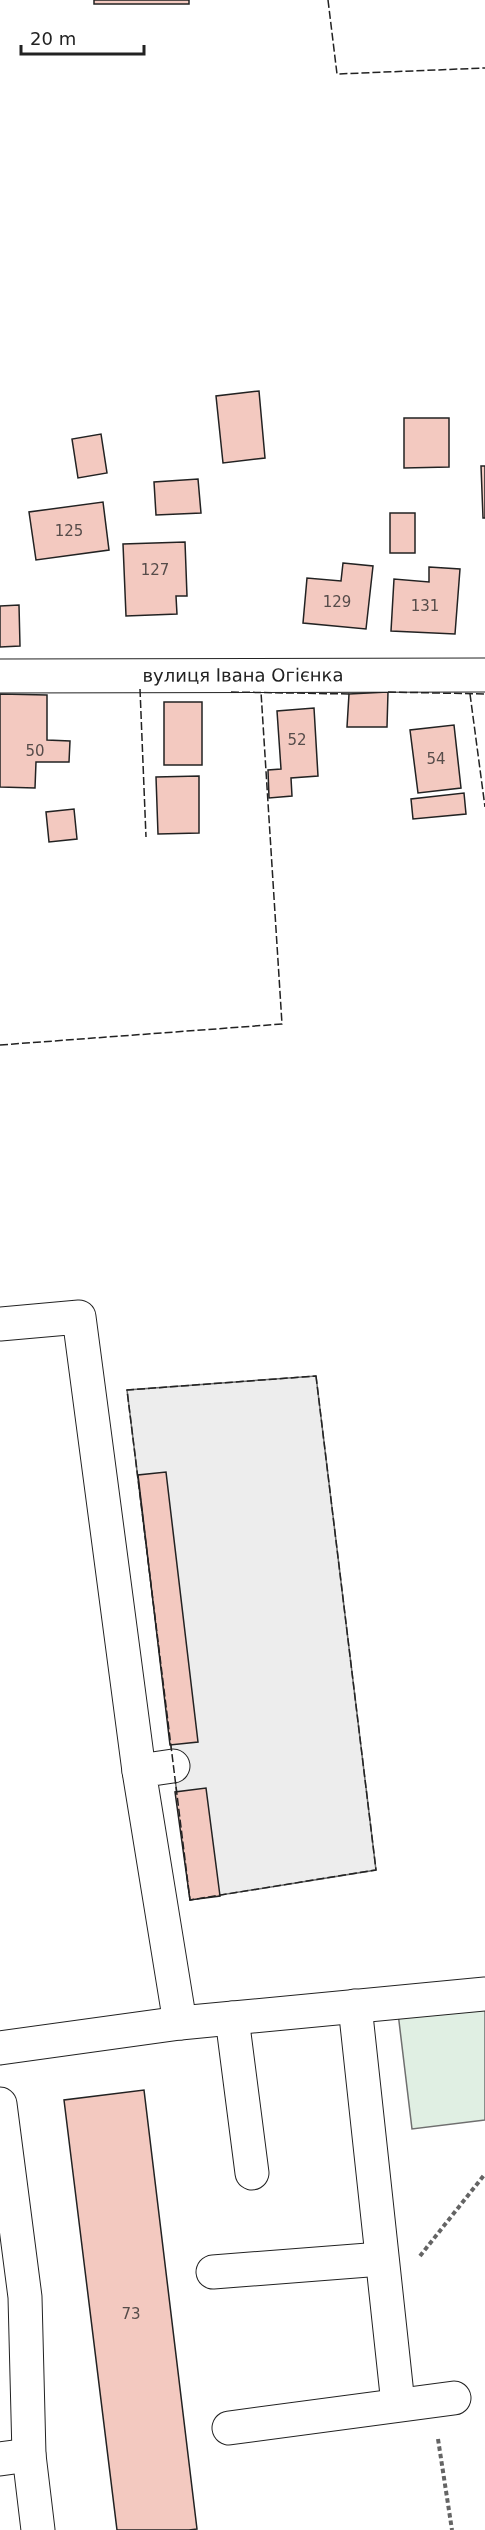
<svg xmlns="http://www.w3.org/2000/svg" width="485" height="2530" viewBox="0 0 485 2530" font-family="'DejaVu Sans',sans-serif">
<rect width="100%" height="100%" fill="#fff"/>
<polygon fill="#e0efe3" stroke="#6f6f6f" stroke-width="1.5" points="485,2002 485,2120 412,2129 398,2013"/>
<polygon fill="#ededed" stroke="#6f6f6f" stroke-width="1.5" points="316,1376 376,1870 190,1900 127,1390"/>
<g fill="#f3c9c0" stroke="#222" stroke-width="1.5">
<rect x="94" y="0" width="95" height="4"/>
<polygon points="259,391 265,458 223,463 216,396"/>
<polygon points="404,418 449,418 449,467 404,468"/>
<polygon points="101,434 107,473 78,478 72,439"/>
<polygon points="481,466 485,466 485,518 483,518"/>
<polygon points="198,479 201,513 156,515 154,482"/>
<polygon points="103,502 109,550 36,560 29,512"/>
<rect x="390" y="513" width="25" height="40"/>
<polygon points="185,542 187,596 176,596 177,614 126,616 123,544"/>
<polygon points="343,563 373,566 366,629 303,623 307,578 341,581"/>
<polygon points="429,567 460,569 455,634 391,631 394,579 429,582"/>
<polygon points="19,605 20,646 0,647 0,606"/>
<polygon points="388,692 387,727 347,727 349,694"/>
<polygon points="0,694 47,695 47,740 70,741 69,762 36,762 35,788 0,787"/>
<rect x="164" y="702" width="38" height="63"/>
<polygon points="314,708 318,776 291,778 292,796 269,798 268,770 281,769 277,711"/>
<polygon points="454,725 461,788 418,793 410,730"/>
<polygon points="199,776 199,833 158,834 156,777"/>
<polygon points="464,793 466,814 413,819 411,799"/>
<polygon points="74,809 77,839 49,842 46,812"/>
<polygon points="166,1472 198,1742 170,1745 138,1475"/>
<polygon points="206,1788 220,1896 190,1900 175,1792"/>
<polygon points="144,2090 197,2529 189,2530 117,2530 64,2100"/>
</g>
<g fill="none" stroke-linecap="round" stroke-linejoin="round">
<g stroke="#222" stroke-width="35">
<g id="minor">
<path id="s1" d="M0,676L485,675"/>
<polyline points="0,1324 79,1317 139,1771"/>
<polyline points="173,1766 139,1771 180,2023"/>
<polyline points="355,2006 398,2404"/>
<polyline points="232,2018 252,2173"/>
<polyline points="0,2048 180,2023 485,1994"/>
<polyline points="0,2104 25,2297 29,2455 38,2530"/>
<polyline points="213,2272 381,2259"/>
<polyline points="229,2428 454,2398"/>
<polyline points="0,2459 29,2455"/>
</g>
</g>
<g stroke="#646464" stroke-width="4" stroke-dasharray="4.5 3" stroke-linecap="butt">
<polyline points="420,2256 485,2174"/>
<polyline points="438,2439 452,2530"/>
</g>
<use href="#minor" stroke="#fff" stroke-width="33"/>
<g stroke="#222" stroke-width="1.5" stroke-dasharray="8 3" stroke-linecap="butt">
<polyline points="328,0 337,74 485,68"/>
<polyline points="140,689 146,837"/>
<polyline points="231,692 349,694"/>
<polyline points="388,692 485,694"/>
<polyline points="470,694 485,807"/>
<polyline points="0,1045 282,1024 261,692"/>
<polygon points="316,1376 376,1870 190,1900 127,1390"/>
</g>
</g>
<g text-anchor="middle" stroke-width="4.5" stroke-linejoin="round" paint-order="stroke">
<g font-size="15" fill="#564c4a">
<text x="69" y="536">125</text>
<text x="155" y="575">127</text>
<text x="337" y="607">129</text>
<text x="425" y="611">131</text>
<text x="297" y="745">52</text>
<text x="35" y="756">50</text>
<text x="436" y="764">54</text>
<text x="131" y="2319">73</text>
</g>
<g font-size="18" fill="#222" stroke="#fff">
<text dy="6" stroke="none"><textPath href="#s1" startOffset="243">вулиця Івана Огієнка</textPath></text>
</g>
</g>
<path d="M21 45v9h123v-9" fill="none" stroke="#222222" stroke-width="3"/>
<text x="30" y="45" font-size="18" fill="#222222" stroke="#ffffff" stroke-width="4.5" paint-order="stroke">20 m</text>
</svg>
